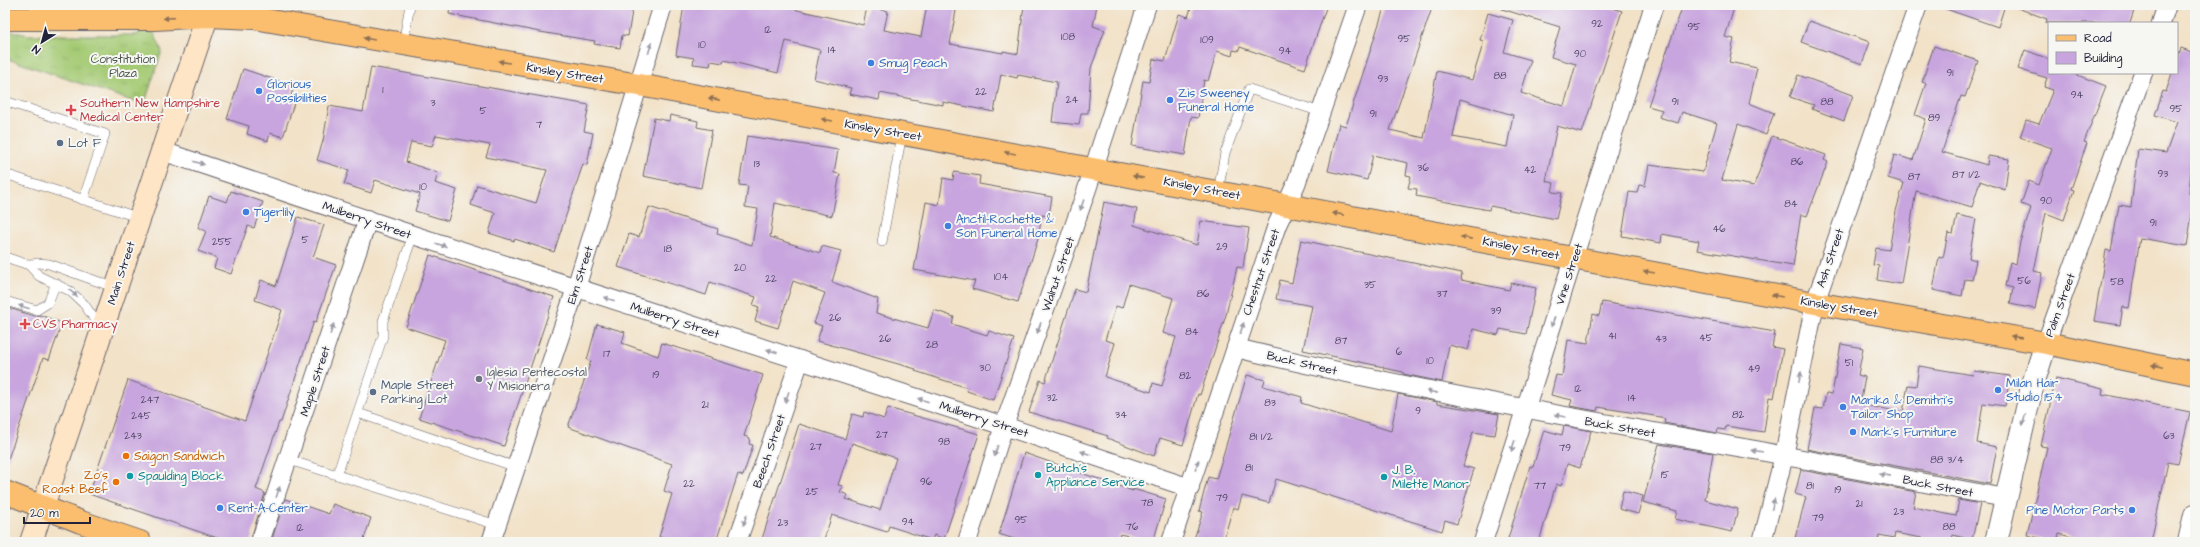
<svg xmlns="http://www.w3.org/2000/svg" width="2200" height="547" viewBox="0 0 2200 547" font-family="'Architects Daughter',sans-serif">
<defs>
<pattern id="grass-tufts" width="24" height="20" patternUnits="userSpaceOnUse"><rect width="24" height="20" fill="#a5cb75"/><path d="M3 7l-1-3M5 7V3M7 7l1-3M15 17l-1-3M17 17v-4M19 17l1-3" fill="none" stroke="#8eae66"/></pattern>
</defs>
<rect width="100%" height="100%" fill="#f6f6f2"/>
<filter id="ink" filterUnits="userSpaceOnUse"><feTurbulence type="fractalNoise" baseFrequency=".025" numOctaves="2"/><feDisplacementMap in="SourceGraphic" scale="8" xChannelSelector="R" yChannelSelector="G"/><feConvolveMatrix kernelMatrix="1 2 1 2 8 2 1 2 1" color-interpolation-filters="sRGB"/></filter>
<filter id="wash" filterUnits="userSpaceOnUse"><feTurbulence type="fractalNoise" baseFrequency=".012" numOctaves="4" result="noise"/><feDisplacementMap in="SourceGraphic" scale="16" xChannelSelector="R" yChannelSelector="G"/><feGaussianBlur stdDeviation="0.9" result="paint"/><feColorMatrix in="noise" values="0 0 0 0 0 0 0 0 0 0 0 0 0 0 0 0 0 1.4 0 .05"/><feComposite in="paint" operator="in"/></filter>
<g filter="url(#wash)">
<rect width="100%" height="100%" fill="#f2e2c8"/>
<polygon fill="url(#grass-tufts)" stroke="#647658" points="5,30 29,35 136,35 143,30 154,33 162,51 145,102 129,100 5,58"/>
<g id="blocks">
<g fill="#c8a5de" fill-rule="evenodd">
<polygon points="450,5 633,5 628,36 622,35 620,48 594,44 595,41 540,32 449,14"/>
<polygon points="684,5 794,5 793,9 863,25 867,7 888,11 884,30 921,37 927,5 957,5 950,44 1003,53 1003,51 1018,54 1024,5 1097,5 1093,26 1105,30 1091,68 1088,113 1081,113 1079,125 1052,122 1057,82 1018,75 1017,78 1001,74 994,112 943,102 943,105 880,93 879,100 849,94 851,88 814,79 820,50 786,41 778,73 724,60 723,63 711,61 710,66 693,64 694,58 676,55"/>
<polygon points="1192,5 1327,5 1305,69 1240,47 1238,51 1233,50 1232,56 1217,51 1208,81 1204,80 1198,118 1191,117 1185,155 1132,146 1143,81 1149,82 1153,59 1165,61 1179,14 1188,17"/>
<path d="M1385,5H1433L1390,130L1424,138L1437,71L1472,80L1484,41L1480,40L1488,13L1513,20L1504,52L1531,60L1521,93L1564,106L1576,64L1551,57L1560,27L1502,9L1503,5H1602L1622,11L1582,133L1557,126L1546,181L1554,183L1552,192L1562,193L1556,219L1490,206L1489,210L1416,196L1417,189L1408,188L1411,176L1406,175L1408,163L1373,155L1367,180L1328,171L1339,124L1346,126ZM1460,99L1513,115L1507,147L1453,137Z"/>
<polygon points="1683,5 1735,5 1725,37 1734,39 1729,62 1757,68 1749,103 1774,113 1766,135 1738,124 1722,180 1754,186 1772,136 1826,155 1824,160 1828,162 1807,216 1801,214 1793,266 1697,250 1699,241 1662,234 1661,243 1622,236 1629,192 1637,193 1639,185 1645,186 1649,165 1703,172 1717,123 1682,112 1678,123 1659,117 1662,110 1648,106"/>
<polygon points="1943,5 2005,5 1998,27 1943,8"/>
<polygon points="2015,5 2136,5 2130,23 2046,23 2047,19 2015,7"/>
<polygon points="1809,21 1870,42 1862,64 1801,42"/>
<polygon points="1934,46 1978,61 1965,97 1961,96 1942,152 1987,165 1988,156 2009,159 2005,190 1980,181 1972,207 1916,191 1901,284 1877,280 1879,266 1873,265 1876,248 1889,250 1896,211 1904,183 1888,178 1894,155 1913,160 1926,119 1915,115 1926,83 1922,82"/>
<polygon points="2181,48 2195,53 2195,159 2192,159 2189,193 2195,195 2187,246 2140,238 2129,308 2123,307 2120,325 2094,321 2106,250 2111,251 2119,205 2131,207 2138,149 2166,153 2177,122 2155,115 2163,91 2166,92 2172,73 2177,73 2177,60"/>
<polygon points="2025,50 2049,59 2049,73 2072,73 2106,86 2084,142 2087,143 2071,189 2074,190 2064,220 2046,213 2034,271 2042,273 2035,309 2010,304 2013,288 2005,286 2010,262 2016,264 2020,242 2031,208 2021,204 2029,181 2039,185 2052,148 2020,137 2026,120 2039,124 2053,90 2044,87 2047,78 2018,69"/>
<polygon points="371,67 589,105 584,131 593,133 587,165 583,164 554,252 515,239 514,241 489,233 495,213 471,205 477,185 536,203 547,170 486,157 490,145 436,135 432,146 411,142 406,162 438,173 435,183 457,190 448,221 415,211 420,194 375,180 371,193 344,184 349,170 317,160 323,141 329,106 363,112"/>
<polygon points="243,69 294,86 291,96 296,97 283,137 270,133 268,141 247,134 249,126 227,119"/>
<polygon points="1798,75 1853,95 1844,121 1812,109 1814,105 1790,97"/>
<polygon points="670,115 698,121 697,127 712,130 701,188 643,176 654,118 669,121"/>
<polygon points="747,136 838,150 834,173 840,174 832,216 775,203 770,237 820,253 822,246 841,251 832,282 878,299 876,313 928,328 934,310 954,317 952,324 987,335 989,331 1014,339 993,400 967,391 968,388 915,371 916,369 817,341 822,326 814,323 825,293 793,281 778,328 755,321 759,307 753,305 756,297 710,282 706,295 618,267 629,234 639,237 649,207 718,229 717,234 752,245 758,209 745,207 748,186 739,185"/>
<polygon points="954,172 980,176 979,184 1052,197 1049,216 1042,215 1038,239 1018,302 972,289 975,281 914,270 926,202 939,205 943,178 953,180"/>
<polygon points="231,191 263,202 254,228 248,226 231,274 214,268 217,258 198,251 206,231 198,228 209,196 227,202"/>
<path d="M1104,202L1137,209L1134,225L1197,245L1201,221L1249,228L1243,268L1237,267L1226,315L1200,395L1198,394L1183,445L1160,438L1154,456L1107,438L1108,436L1029,412L1040,380L1045,382L1075,289L1086,292ZM1129,284L1173,298L1163,333L1176,337L1162,386L1153,383L1151,392L1105,377L1115,343L1105,340L1116,306L1122,308Z"/>
<polygon points="1957,215 1976,219 1969,258 1976,260 1972,280 1965,279 1962,296 1933,290 1939,257 1943,258 1948,233 1953,234"/>
<polygon points="298,217 324,225 313,257 336,265 316,322 314,321 281,422 279,422 256,489 265,493 250,542 229,542 89,494 128,380 245,421 282,310 255,300 261,280 276,286"/>
<polygon points="1301,240 1462,273 1461,280 1509,290 1511,283 1536,288 1526,334 1500,329 1498,335 1473,329 1468,350 1449,345 1442,382 1403,374 1403,372 1383,368 1384,367 1303,350 1312,306 1276,299 1280,280 1292,283"/>
<polygon points="430,255 554,297 504,446 419,418 445,340 406,327"/>
<polygon points="1602,302 1775,332 1772,347 1783,349 1774,398 1769,397 1764,432 1726,426 1725,430 1718,429 1717,433 1664,423 1665,420 1661,417 1598,407 1597,411 1570,406 1572,400 1551,395 1556,375 1562,376 1568,340 1588,343 1593,314 1599,316"/>
<polygon points="5,307 35,316 40,315 62,323 49,360 43,358 8,459 5,459"/>
<polygon points="597,324 625,332 622,343 658,356 662,343 763,375 744,436 750,438 749,444 753,445 743,476 738,474 716,542 675,542 659,537 672,494 664,491 672,464 568,427 591,361 587,360"/>
<polygon points="1841,344 1863,348 1858,375 1865,377 1861,400 1863,400 1863,405 1903,412 1908,385 1916,386 1919,366 1973,375 1974,371 2010,376 2005,406 1983,403 1977,443 1997,447 1990,484 1807,449 1815,408 1823,409 1826,393 1832,394"/>
<polygon points="1247,375 1265,380 1263,386 1302,397 1301,403 1391,431 1398,394 1437,402 1437,404 1499,414 1495,435 1473,432 1463,466 1474,469 1457,524 1445,520 1442,531 1276,479 1269,503 1242,496 1238,509 1233,507 1223,542 1193,542 1203,512 1199,511 1208,477 1216,479"/>
<polygon points="2056,378 2103,389 2102,394 2190,412 2178,464 2168,462 2151,542 2093,542 2059,534 2057,542 2027,535 2047,447 2041,446"/>
<path d="M888,408L979,434L944,539L934,535L932,540L889,526L887,532L832,515L823,542H761L799,424L845,439L852,414L863,417L864,412L884,419ZM852,443L896,458L880,510L846,499L848,495L840,492L843,486L838,485Z"/>
<polygon points="1564,426 1591,431 1580,468 1567,464 1561,486 1556,484 1539,542 1507,542 1530,466 1533,467 1544,430 1562,435"/>
<polygon points="1659,444 1713,453 1705,500 1738,509 1732,532 1675,519 1677,511 1643,502"/>
<polygon points="1024,453 1133,491 1133,489 1166,499 1153,542 1120,534 1118,542 1023,542 999,534"/>
<polygon points="1801,470 1916,492 1913,507 1956,516 1959,500 1980,504 1972,540 1953,535 1951,542 1943,542 1895,533 1894,538 1879,535 1878,542 1794,542 1806,497 1795,494"/>
<polygon points="1623,491 1643,496 1638,514 1619,509"/>
<polygon points="285,499 329,514 333,504 371,518 363,542 271,542"/>
</g>
</g>
</g>
<g filter="url(#ink)">
<use href="#blocks" fill-opacity="0" stroke="#6b656c" stroke-width="1"/>
<g fill="none" stroke-linecap="round" stroke-linejoin="round">
<g stroke="#6b656c" stroke-width="10">
<g id="service">
<polyline points="108,5 120,17"/>
<polyline points="403,44 410,5"/>
<polyline points="5,101 105,134 83,200"/>
<polyline points="5,174 140,218"/>
<polyline points="1218,192 1225,153 1249,89 1321,112"/>
<polyline points="882,242 902,134"/>
<polyline points="5,257 29,265 39,276 70,291 84,304 100,327"/>
<polyline points="29,265 38,263 49,264 116,288"/>
<polyline points="5,301 37,310 48,303 56,283"/>
<polyline points="358,413 516,467"/>
<polyline points="289,460 497,525"/>
<polyline points="337,475 383,336 383,321 413,235"/>
</g>
</g>
<g stroke="#6b656c" stroke-width="20">
<g id="minor">
<polyline points="2161,23 2167,5"/>
<polyline points="162,151 413,235 1004,426 1190,488"/>
<polyline points="2046,343 2143,73"/>
<path d="M1236,348C1411,390 1588,420 1765,452C1846,467 1925,484 2006,498"/>
<polyline points="260,542 368,219"/>
<polyline points="491,542 576,288 663,5"/>
<polyline points="737,542 800,360"/>
<polyline points="967,542 1004,426 1087,189 1147,5"/>
<polyline points="1171,542 1277,225 1296,184 1358,5"/>
<polyline points="1483,542 1654,5"/>
<polyline points="1762,542 1784,456 1815,303 1918,5"/>
</g>
</g>
<g stroke="#6b656c" stroke-width="24">
<g id="tertiary">
<polyline points="1996,542 2032,387 2046,343"/>
<polyline points="2189,542 2195,515"/>
</g>
</g>
<g stroke="#6b656c" stroke-width="24">
<polyline id="secondary" points="31,542 211,5"/>
</g>
<g stroke="#6b656c" stroke-width="24">
<g id="primary">
<polyline points="5,19 155,19 208,16 254,18 639,85 1815,303 2046,343 2195,374"/>
<polyline points="5,492 81,522 140,542"/>
</g>
</g>
<use href="#service" stroke="#fff" stroke-width="9"/>
<use href="#minor" stroke="#fff" stroke-width="18"/>
<use href="#tertiary" stroke="#fff" stroke-width="22"/>
<use href="#secondary" stroke="#fde5c5" stroke-width="22"/>
<use href="#primary" stroke="#fbbe6e" stroke-width="22"/>
</g>
<defs><path id="oneway-solid" d="M-6-.8H1V-3.2L6.5 0L1 3.2V.8H-6Z"/></defs>
<g fill="#8e7054">
<use href="#oneway-solid" transform="translate(169 18) rotate(176)"/>
<use href="#oneway-solid" transform="translate(369 39) rotate(-170)"/>
<use href="#oneway-solid" transform="translate(504 62) rotate(-171)"/>
<use href="#oneway-solid" transform="translate(714 99) rotate(-169)"/>
<use href="#oneway-solid" transform="translate(827 120) rotate(-170)"/>
<use href="#oneway-solid" transform="translate(1010 153) rotate(-170)"/>
<use href="#oneway-solid" transform="translate(1138 177) rotate(-169)"/>
<use href="#oneway-solid" transform="translate(1338 214) rotate(-169)"/>
<use href="#oneway-solid" transform="translate(1466 238) rotate(-169)"/>
<use href="#oneway-solid" transform="translate(1649 272) rotate(-170)"/>
<use href="#oneway-solid" transform="translate(1777 296) rotate(-170)"/>
<use href="#oneway-solid" transform="translate(2016 337) rotate(-170)"/>
<use href="#oneway-solid" transform="translate(2157 366) rotate(-168)"/>
</g>
<g fill="#9c9ca7">
<use href="#oneway-solid" transform="translate(650 48) rotate(-74)"/>
<use href="#oneway-solid" transform="translate(199 163) rotate(18)"/>
<use href="#oneway-solid" transform="translate(1082 205) rotate(109)"/>
<use href="#oneway-solid" transform="translate(441 245) rotate(18)"/>
<use href="#oneway-solid" transform="translate(73 293) rotate(40)"/>
<use href="#oneway-solid" transform="translate(609 299) rotate(-162)"/>
<use href="#oneway-solid" transform="translate(24 307) rotate(-162)"/>
<use href="#oneway-solid" transform="translate(1553 322) rotate(108)"/>
<use href="#oneway-solid" transform="translate(1039 328) rotate(109)"/>
<use href="#oneway-solid" transform="translate(1242 328) rotate(-72)"/>
<use href="#oneway-solid" transform="translate(332 329) rotate(-72)"/>
<use href="#oneway-solid" transform="translate(772 351) rotate(-162)"/>
<use href="#oneway-solid" transform="translate(1800 377) rotate(-78)"/>
<use href="#oneway-solid" transform="translate(1432 392) rotate(-169)"/>
<use href="#oneway-solid" transform="translate(787 397) rotate(109)"/>
<use href="#oneway-solid" transform="translate(923 400) rotate(-162)"/>
<use href="#oneway-solid" transform="translate(1560 416) rotate(-170)"/>
<use href="#oneway-solid" transform="translate(2024 420) rotate(103)"/>
<use href="#oneway-solid" transform="translate(1513 446) rotate(108)"/>
<use href="#oneway-solid" transform="translate(996 451) rotate(108)"/>
<use href="#oneway-solid" transform="translate(1757 451) rotate(-170)"/>
<use href="#oneway-solid" transform="translate(1086 453) rotate(-161)"/>
<use href="#oneway-solid" transform="translate(1197 465) rotate(-72)"/>
<use href="#oneway-solid" transform="translate(1885 475) rotate(-169)"/>
<use href="#oneway-solid" transform="translate(278 492) rotate(-71)"/>
<use href="#oneway-solid" transform="translate(1773 504) rotate(-76)"/>
<use href="#oneway-solid" transform="translate(745 520) rotate(109)"/>
</g>
</g>
<g fill="#3f7fe0" stroke="#f6f6f2" stroke-width="1.5">
<circle cx="871" cy="63" r="4"/>
<circle cx="259" cy="91" r="4"/>
<circle cx="1170" cy="100" r="4"/>
<circle cx="246" cy="212" r="4"/>
<circle cx="948" cy="226" r="4"/>
<circle cx="1998" cy="390" r="4"/>
<circle cx="1843" cy="407" r="4"/>
<circle cx="1853" cy="432" r="4"/>
<circle cx="220" cy="508" r="4"/>
<circle cx="2132" cy="510" r="4"/>
</g>
<g fill="#e0444e" stroke="#f6f6f2" stroke-width="1.5">
<path d="M69 104h4v4h4v4h-4v4h-4v-4h-4v-4h4z"/>
<path d="M23 318h4v4h4v4h-4v4h-4v-4h-4v-4h4z"/>
</g>
<g fill="#5c6f8a" stroke="#f6f6f2" stroke-width="1.5">
<circle cx="60" cy="143" r="4"/>
<circle cx="373" cy="392" r="4"/>
</g>
<circle fill="#6b7280" stroke="#f6f6f2" stroke-width="1.5" cx="479" cy="379" r="4"/>
<g fill="#e8710a" stroke="#f6f6f2" stroke-width="1.5">
<circle cx="126" cy="456" r="4"/>
<circle cx="116" cy="482" r="4"/>
</g>
<g fill="#0f9aa8" stroke="#f6f6f2" stroke-width="1.5">
<circle cx="1038" cy="475" r="4"/>
<circle cx="130" cy="476" r="4"/>
<circle cx="1384" cy="477" r="4"/>
</g>
<g text-anchor="middle" stroke-width="4" stroke-linejoin="round" paint-order="stroke">
<g font-size="10" fill="#4c4364">
<text x="1597" y="27">92</text>
<text x="1694" y="30">95</text>
<text x="768" y="33">12</text>
<text x="1068" y="40">108</text>
<text x="1404" y="42">95</text>
<text x="1207" y="43">109</text>
<text x="702" y="48">10</text>
<text x="832" y="53">14</text>
<text x="1285" y="54">94</text>
<text x="1580" y="57">90</text>
<text x="1950" y="76">91</text>
<text x="1500" y="79">88</text>
<text x="1383" y="82">93</text>
<text x="383" y="93">1</text>
<text x="981" y="95">22</text>
<text x="2077" y="98">94</text>
<text x="1072" y="103">24</text>
<text x="1675" y="105">91</text>
<text x="1827" y="105">88</text>
<text x="433" y="106">3</text>
<text x="2176" y="112">95</text>
<text x="483" y="114">5</text>
<text x="1373" y="117">91</text>
<text x="1934" y="121">89</text>
<text x="539" y="128">7</text>
<text x="1797" y="165">86</text>
<text x="757" y="167">13</text>
<text x="1423" y="171">36</text>
<text x="1530" y="173">42</text>
<text x="2163" y="177">93</text>
<text x="1966" y="178">87 1/2</text>
<text x="1914" y="180">87</text>
<text x="423" y="190">10</text>
<text x="2046" y="204">90</text>
<text x="1791" y="207">84</text>
<text x="2153" y="226">91</text>
<text x="1719" y="232">46</text>
<text x="305" y="243">5</text>
<text x="222" y="245">255</text>
<text x="1222" y="250">29</text>
<text x="668" y="252">18</text>
<text x="740" y="271">20</text>
<text x="1001" y="280">104</text>
<text x="771" y="282">22</text>
<text x="2024" y="284">56</text>
<text x="2117" y="285">58</text>
<text x="1370" y="288">35</text>
<text x="1203" y="297">86</text>
<text x="1442" y="297">37</text>
<text x="1496" y="314">39</text>
<text x="835" y="321">26</text>
<text x="1192" y="335">84</text>
<text x="1612" y="339">41</text>
<text x="1706" y="341">45</text>
<text x="885" y="342">26</text>
<text x="1661" y="342">43</text>
<text x="1341" y="344">87</text>
<text x="932" y="348">28</text>
<text x="1399" y="355">6</text>
<text x="607" y="357">17</text>
<text x="1430" y="364">10</text>
<text x="1849" y="366">51</text>
<text x="985" y="371">30</text>
<text x="1754" y="372">49</text>
<text x="656" y="378">19</text>
<text x="1185" y="379">82</text>
<text x="1578" y="392">12</text>
<text x="1052" y="401">32</text>
<text x="1632" y="401">14</text>
<text x="150" y="403">247</text>
<text x="1270" y="406">83</text>
<text x="705" y="408">21</text>
<text x="1418" y="414">9</text>
<text x="1121" y="418">34</text>
<text x="1738" y="418">82</text>
<text x="141" y="419">245</text>
<text x="882" y="438">27</text>
<text x="133" y="439">243</text>
<text x="2169" y="439">63</text>
<text x="1261" y="440">81 1/2</text>
<text x="944" y="445">98</text>
<text x="816" y="450">27</text>
<text x="1565" y="451">79</text>
<text x="1947" y="463">88 3/4</text>
<text x="1249" y="471">81</text>
<text x="1665" y="478">15</text>
<text x="926" y="485">96</text>
<text x="689" y="487">22</text>
<text x="1540" y="489">77</text>
<text x="1810" y="489">81</text>
<text x="1838" y="493">19</text>
<text x="812" y="495">25</text>
<text x="1222" y="501">79</text>
<text x="1147" y="506">78</text>
<text x="1859" y="507">21</text>
<text x="1899" y="515">23</text>
<text x="1818" y="521">79</text>
<text x="1021" y="523">95</text>
<text x="908" y="525">94</text>
<text x="783" y="526">23</text>
<text x="1132" y="530">76</text>
<text x="1949" y="530">88</text>
<text x="300" y="531">12</text>
</g>
<g font-size="12" fill="#49554c" stroke="#f6f6f2">
<text x="123" y="63">Constitution<tspan x="123" dy="14">Plaza</tspan></text>
</g>
<g font-size="12" fill="#366cbe" stroke="#f6f6f2" text-anchor="start">
<text x="879" y="67">Smug Peach</text>
<text x="267" y="88">Glorious<tspan x="267" dy="14">Possibilities</tspan></text>
<text x="1178" y="97">Zis Sweeney<tspan x="1178" dy="14">Funeral Home</tspan></text>
<text x="254" y="216">Tigerlily</text>
<text x="956" y="223">Anctil-Rochette &amp;<tspan x="956" dy="14">Son Funeral Home</tspan></text>
<text x="2006" y="387">Milan Hair<tspan x="2006" dy="14">Studio 154</tspan></text>
<text x="1851" y="404">Marika &amp; Demitri's<tspan x="1851" dy="14">Tailor Shop</tspan></text>
<text x="1861" y="436">Mark's Furniture</text>
<text x="228" y="512">Rent-A-Center</text>
<text x="2124" y="514" text-anchor="end">Pine Motor Parts</text>
</g>
<g font-size="12" fill="#22223b" stroke="#f6f6f2">
<text transform="translate(565 73) rotate(9)" y="4">Kinsley Street</text>
<text transform="translate(883 130) rotate(10)" y="4">Kinsley Street</text>
<text transform="translate(1202 188) rotate(11)" y="4">Kinsley Street</text>
<text transform="translate(367 220) rotate(19)" y="4">Mulberry Street</text>
<text transform="translate(1521 248) rotate(11)" y="4">Kinsley Street</text>
<text transform="translate(1830 258) rotate(-71)" y="4">Ash Street</text>
<text transform="translate(1261 272) rotate(-71)" y="4">Chestnut Street</text>
<text transform="translate(121 273) rotate(-72)" y="4">Main Street</text>
<text transform="translate(1058 274) rotate(-71)" y="4">Walnut Street</text>
<text transform="translate(1569 274) rotate(-72)" y="4">Vine Street</text>
<text transform="translate(580 275) rotate(-72)" y="4">Elm Street</text>
<text transform="translate(2060 305) rotate(-70)" y="4">Palm Street</text>
<text transform="translate(1839 307) rotate(10)" y="4">Kinsley Street</text>
<text transform="translate(675 320) rotate(18)" y="4">Mulberry Street</text>
<text transform="translate(1302 363) rotate(13)" y="4">Buck Street</text>
<text transform="translate(315 381) rotate(-72)" y="4">Maple Street</text>
<text transform="translate(984 419) rotate(18)" y="4">Mulberry Street</text>
<text transform="translate(1620 427) rotate(10)" y="4">Buck Street</text>
<text transform="translate(769 451) rotate(-71)" y="4">Beech Street</text>
<text transform="translate(1938 486) rotate(11)" y="4">Buck Street</text>
</g>
<g font-size="12" fill="#be3a42" stroke="#f6f6f2" text-anchor="start">
<text x="80" y="107">Southern New Hampshire<tspan x="80" dy="14">Medical Center</tspan></text>
<text x="33" y="328">CVS Pharmacy</text>
</g>
<g font-size="12" fill="#4e5e75" stroke="#f6f6f2" text-anchor="start">
<text x="68" y="147">Lot F</text>
<text x="381" y="389">Maple Street<tspan x="381" dy="14">Parking Lot</tspan></text>
</g>
<g font-size="12" fill="#5b616d" stroke="#f6f6f2" text-anchor="start">
<text x="487" y="376">Iglesia Pentecostal<tspan x="487" dy="14">Y Misionera</tspan></text>
</g>
<g font-size="12" fill="#c56008" stroke="#f6f6f2" text-anchor="start">
<text x="134" y="460">Saigon Sandwich</text>
<text x="108" y="479" text-anchor="end">Zo's<tspan x="108" dy="14">Roast Beef</tspan></text>
</g>
<g font-size="12" fill="#0d838f" stroke="#f6f6f2" text-anchor="start">
<text x="1046" y="472">Butch's<tspan x="1046" dy="14">Appliance Service</tspan></text>
<text x="1392" y="474">J. B.<tspan x="1392" dy="14">Milette Manor</tspan></text>
<text x="138" y="480">Spaulding Block</text>
</g>
</g>
<rect width="2200" height="547" fill="none" stroke="#f6f6f2" stroke-width="20"/>
<rect x="2048" y="22" width="130" height="52" fill="#f6f6f2" stroke="#a1a1a9"/>
<rect x="2056" y="35" width="20" height="6" fill="#fbbe6e" stroke="#a1a1a9"/>
<text x="2084" y="42" font-size="12" fill="#22223b">Road</text>
<rect x="2056" y="52" width="20" height="12" fill="#c8a5de" stroke="#a1a1a9"/>
<text x="2084" y="62" font-size="12" fill="#22223b">Building</text>
<g transform="translate(42 42) rotate(217)" stroke="#f6f6f2" stroke-width="3" paint-order="stroke">
<path d="M0-3L7 15L0 10L-7 15Z" fill="#22223b"/>
<text y="-6" font-size="11" font-weight="bold" text-anchor="middle" fill="#22223b">N</text>
</g>
<path d="M24 517v6h66v-6" fill="none" stroke="#22223b" stroke-width="2"/>
<text x="30" y="517" font-size="12" fill="#22223b" stroke="#f6f6f2" stroke-width="3" paint-order="stroke">20 m</text>
</svg>
